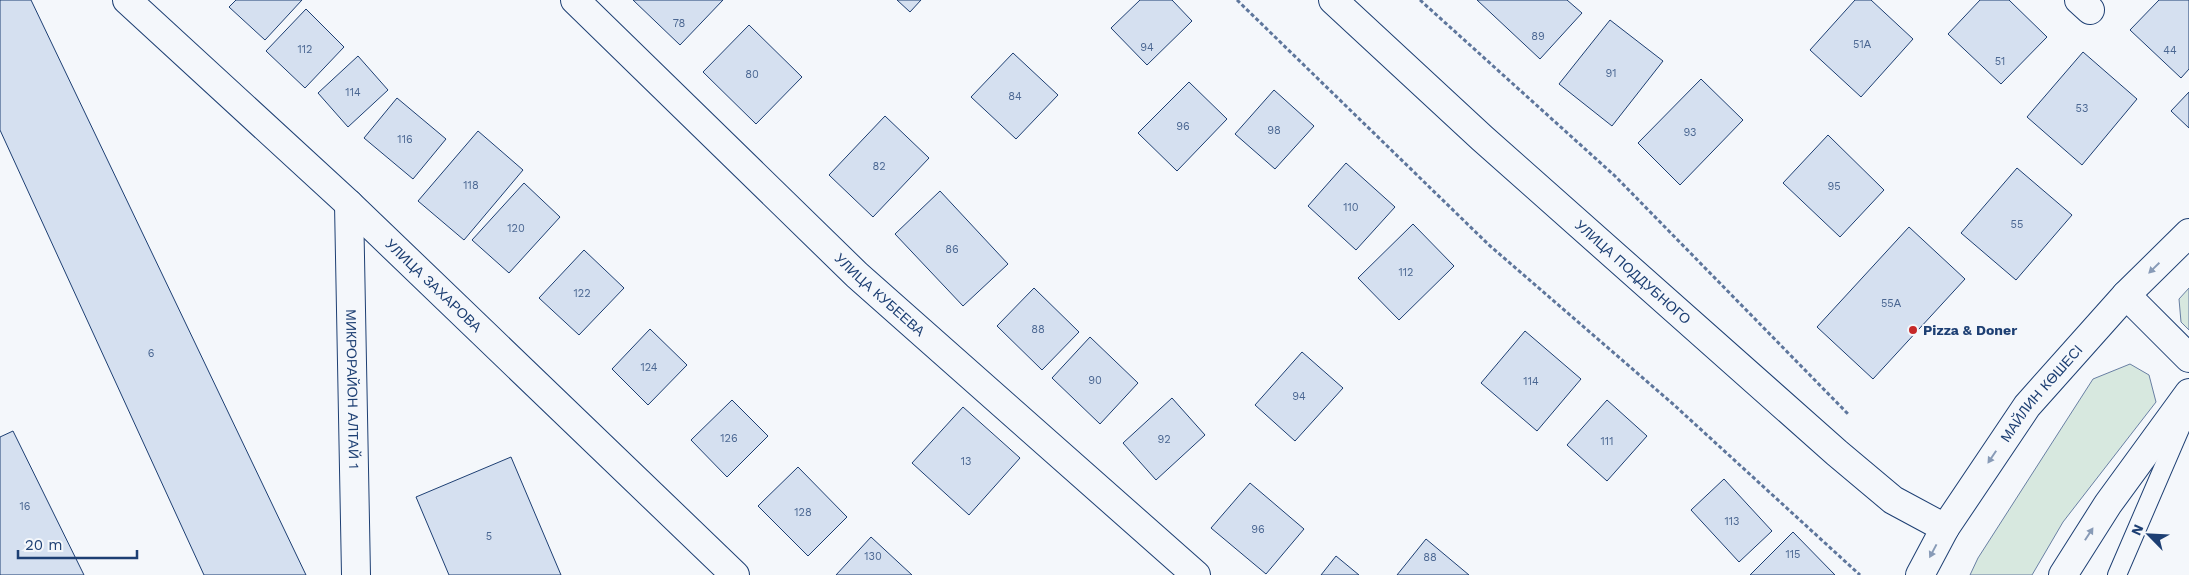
<svg xmlns="http://www.w3.org/2000/svg" width="2189" height="575" viewBox="0 0 2189 575" font-family="'Work Sans',sans-serif">
<rect width="100%" height="100%" fill="#f4f7fb"/>
<g fill="#d7e8df" stroke="#687fa3">
<polygon points="2189,288 2189,330 2181,322 2179,299"/>
<polygon points="2130,364 2149,375 2156,402 2063,522 2032,575 1970,575 1978,558 2093,379"/>
</g>
<g fill="#d5e0f0" stroke="#1d3f73">
<polygon points="0,0 31,0 306,575 204,575 0,130"/>
<polygon points="236,0 302,0 265,40 229,7"/>
<polygon points="633,0 723,0 680,45"/>
<polygon points="897,0 921,0 910,12"/>
<polygon points="1140,0 1172,0 1192,21 1147,65 1111,28"/>
<polygon points="1477,0 1567,0 1582,13 1540,59"/>
<polygon points="1855,0 1871,0 1913,39 1861,97 1810,50"/>
<polygon points="1980,0 2009,0 2047,37 2001,84 1948,34"/>
<polygon points="2159,0 2189,0 2189,69 2181,78 2130,30"/>
<polygon points="306,9 344,47 305,88 266,51"/>
<polygon points="1610,20 1663,61 1612,126 1559,84"/>
<polygon points="749,25 802,77 756,124 703,72"/>
<polygon points="2083,52 2137,99 2082,165 2027,117"/>
<polygon points="1013,53 1058,95 1016,139 971,97"/>
<polygon points="358,56 388,90 348,127 318,93"/>
<polygon points="1701,79 1743,120 1680,185 1638,143"/>
<polygon points="1189,82 1227,119 1177,171 1138,133"/>
<polygon points="1274,90 1314,126 1275,169 1235,134"/>
<polygon points="2189,92 2189,128 2171,111"/>
<polygon points="397,98 446,139 413,179 364,138"/>
<polygon points="885,116 929,158 873,217 829,175"/>
<polygon points="478,131 523,170 464,240 418,201"/>
<polygon points="1828,135 1884,190 1840,237 1783,183"/>
<polygon points="1346,163 1395,207 1356,250 1308,206"/>
<polygon points="2017,168 2072,215 2016,280 1961,233"/>
<polygon points="524,183 560,217 509,273 472,240"/>
<polygon points="940,191 1008,264 963,306 895,234"/>
<polygon points="1413,224 1454,266 1399,320 1358,278"/>
<polygon points="1909,227 1965,279 1873,379 1817,327"/>
<polygon points="584,250 624,288 579,335 539,298"/>
<polygon points="1034,288 1079,332 1042,370 997,326"/>
<polygon points="650,329 687,365 648,405 612,369"/>
<polygon points="1525,331 1581,379 1537,431 1481,383"/>
<polygon points="1090,337 1138,383 1100,424 1052,378"/>
<polygon points="1302,352 1343,388 1295,441 1255,405"/>
<polygon points="1172,398 1205,435 1156,480 1123,443"/>
<polygon points="732,400 768,436 727,477 691,440"/>
<polygon points="1607,400 1647,436 1607,481 1567,445"/>
<polygon points="963,407 1020,458 969,515 912,463"/>
<polygon points="13,431 84,575 0,575 0,437"/>
<polygon points="511,457 561,575 449,575 416,497"/>
<polygon points="798,467 847,517 808,556 758,506"/>
<polygon points="1724,479 1772,531 1739,562 1691,510"/>
<polygon points="1250,483 1304,529 1266,574 1211,528"/>
<polygon points="1793,532 1835,575 1750,575"/>
<polygon points="871,537 912,575 836,575"/>
<polygon points="1426,539 1469,575 1397,575"/>
<polygon points="1336,556 1359,575 1321,575"/>
</g>
<g fill="none" stroke-linecap="round" stroke-linejoin="round">
<g stroke="#1d3f73" stroke-width="20">
<polyline id="lane" points="2117,575 2189,408"/>
</g>
<g stroke="#1d3f73" stroke-width="30">
<g id="street">
<path id="s1" d="M127,0L349,204L735,575"/>
<path id="s2" d="M575,0L857,275L1196,575"/>
<path id="s3" d="M1333,0L1482,138L1837,453L1893,500L1945,528"/>
<polyline points="2079,0 2090,10"/>
<path id="s4" d="M349,204L356,575"/>
</g>
</g>
<g stroke="#1d3f73" stroke-width="30">
<g id="primary">
<polyline points="2126,295 2189,358"/>
<path id="s5" d="M1920,575L1945,528L2027,406L2126,295L2189,233"/>
<polyline points="2063,575 2108,504 2189,393"/>
</g>
</g>
<g stroke="#5e769c" stroke-width="3" stroke-dasharray="4 2.5" stroke-linecap="butt">
<polyline points="1237,0 1489,245 1673,404 1860,575"/>
<polyline points="1420,0 1615,176 1849,415"/>
</g>
<use href="#lane" stroke="#f4f7fb" stroke-width="18"/>
<use href="#street" stroke="#f4f7fb" stroke-width="28"/>
<use href="#primary" stroke="#f4f7fb" stroke-width="28"/>
</g>
<defs><path id="oneway-solid" d="M-6-.8H1V-3.2L6.5 0L1 3.2V.8H-6Z" transform="scale(1.25)"/></defs>
<g fill="#889bb7">
<use href="#oneway-solid" transform="translate(2154 268) rotate(136)"/>
<use href="#oneway-solid" transform="translate(1992 457) rotate(124)"/>
<use href="#oneway-solid" transform="translate(2089 534) rotate(-57)"/>
<use href="#oneway-solid" transform="translate(1933 551) rotate(118)"/>
</g>
<circle fill="#c62828" stroke="#f4f7fb" stroke-width="2" cx="1913" cy="330" r="5"/>
<g text-anchor="middle" stroke-width="4" stroke-linejoin="round" paint-order="stroke">
<g font-size="11" fill="#4b6792">
<text x="679" y="27">78</text>
<text x="1538" y="40">89</text>
<text x="1862" y="48">51А</text>
<text x="1147" y="51">94</text>
<text x="305" y="53">112</text>
<text x="2170" y="54">44</text>
<text x="2000" y="65">51</text>
<text x="1611" y="77">91</text>
<text x="752" y="78">80</text>
<text x="353" y="96">114</text>
<text x="1015" y="100">84</text>
<text x="2082" y="112">53</text>
<text x="1183" y="130">96</text>
<text x="1274" y="134">98</text>
<text x="1690" y="136">93</text>
<text x="405" y="143">116</text>
<text x="879" y="170">82</text>
<text x="471" y="189">118</text>
<text x="1834" y="190">95</text>
<text x="1351" y="211">110</text>
<text x="2017" y="228">55</text>
<text x="516" y="232">120</text>
<text x="952" y="253">86</text>
<text x="1406" y="276">112</text>
<text x="582" y="297">122</text>
<text x="1891" y="307">55А</text>
<text x="1038" y="333">88</text>
<text x="151" y="357">6</text>
<text x="649" y="371">124</text>
<text x="1095" y="384">90</text>
<text x="1531" y="385">114</text>
<text x="1299" y="400">94</text>
<text x="729" y="442">126</text>
<text x="1164" y="443">92</text>
<text x="1607" y="445">111</text>
<text x="966" y="465">13</text>
<text x="25" y="510">16</text>
<text x="803" y="516">128</text>
<text x="1732" y="525">113</text>
<text x="1258" y="533">96</text>
<text x="489" y="540">5</text>
<text x="1793" y="558">115</text>
<text x="873" y="560">130</text>
<text x="1430" y="561">88</text>
</g>
<g font-size="14" fill="#1d3f73" stroke="#f4f7fb">
<text dy="5" stroke="none"><textPath href="#s3" startOffset="405">УЛИЦА ПОДДУБНОГО</textPath></text>
<text dy="5" stroke="none"><textPath href="#s1" startOffset="419">УЛИЦА ЗАХАРОВА</textPath></text>
<text dy="5" stroke="none"><textPath href="#s2" startOffset="424">УЛИЦА КУБЕЕВА</textPath></text>
<text dy="5" stroke="none"><textPath href="#s4" startOffset="185">МИКРОРАЙОН АЛТАЙ 1</textPath></text>
<text dy="5" stroke="none"><textPath href="#s5" startOffset="219">МАЙЛИН КӨШЕСІ</textPath></text>
</g>
<g font-size="14" font-weight="bold" fill="#1d3f73" stroke="#f4f7fb" text-anchor="start">
<text x="1923" y="335">Pizza &amp; Doner</text>
</g>
</g>
<g transform="translate(2149 535) rotate(294)" stroke="#f4f7fb" stroke-width="4" paint-order="stroke">
<path d="M0-4L9 19L0 12L-9 19Z" fill="#1d3f73"/>
<text y="-8" font-size="14" font-weight="bold" text-anchor="middle" fill="#1d3f73">N</text>
</g>
<path d="M18 550v8h119v-8" fill="none" stroke="#1d3f73" stroke-width="2.5"/>
<text x="25" y="550" font-size="15" fill="#1d3f73" stroke="#f4f7fb" stroke-width="4" paint-order="stroke">20 m</text>
</svg>
